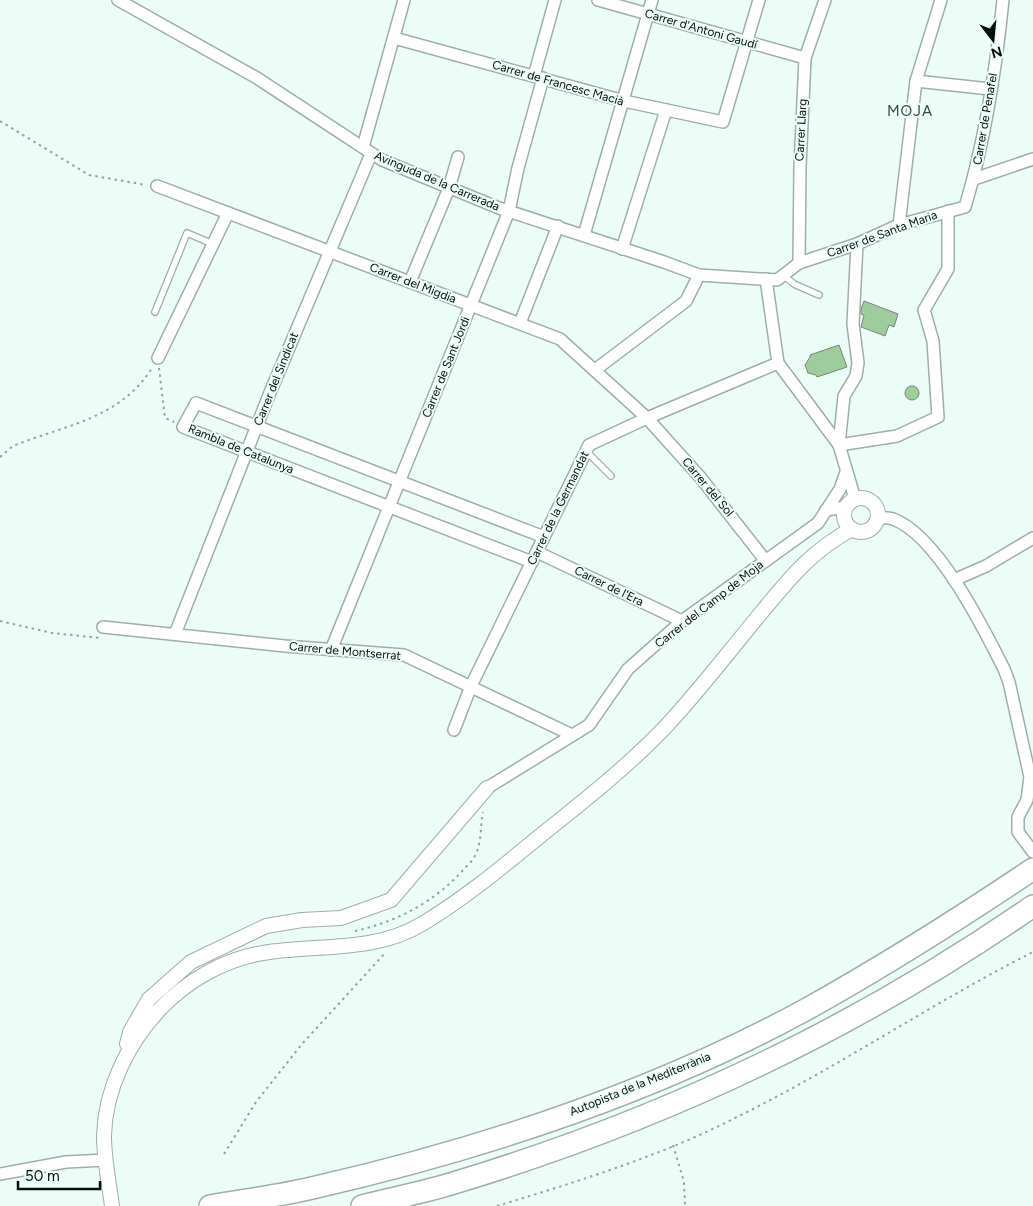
<svg xmlns="http://www.w3.org/2000/svg" width="1033" height="1206" viewBox="0 0 1033 1206" font-family="Figtree,sans-serif">
<rect width="100%" height="100%" fill="#ecfdf8"/>
<g fill="#9fcc9d" stroke="#7b847a">
<polygon points="864,301 898,314 894,327 889,325 885,336 861,327 864,315 861,314 861,309"/>
<polygon points="839,345 847,367 817,377 816,375 808,373 805,365 810,357 810,355"/>
<circle cx="912" cy="393" r="7"/>
</g>
<g fill="none" stroke-linecap="round" stroke-linejoin="round">
<g stroke="#9faeaa" stroke-width="8">
<g id="service">
<polyline points="783,275 794,284 819,295"/>
<polyline points="155,312 187,233 213,244"/>
<polyline points="586,451 611,476"/>
</g>
</g>
<g stroke="#9faeaa" stroke-width="14">
<g id="minor">
<path d="M118,0L257,78L382,160L499,208L664,262L699,275L777,280L799,263L857,244L899,225L965,207C985,141 996,69 1003,0"/>
<polyline points="598,0 805,58"/>
<polyline points="394,38 624,101 723,122 759,0"/>
<polyline points="534,76 555,0"/>
<polyline points="916,81 990,89"/>
<polyline points="363,147 404,0"/>
<polyline points="974,179 1033,159"/>
<polyline points="157,186 560,339 647,418 700,477 765,560"/>
<polyline points="899,225 916,81 941,0"/>
<polyline points="584,235 652,0"/>
<polyline points="622,249 666,110"/>
<polyline points="799,263 800,167 805,58 825,0"/>
<polyline points="766,279 778,363 839,445 855,499"/>
<polyline points="410,282 449,188 458,157"/>
<polyline points="520,323 558,226"/>
<polyline points="158,358 228,213"/>
<polyline points="595,370 686,301 699,275"/>
<polyline points="839,445 897,436 938,417 933,341 924,310 948,269 948,211"/>
<polyline points="839,445 844,396 856,376 858,363 853,324 857,244"/>
<polyline points="826,510 846,507"/>
<path d="M877,518C882,518 888,517 893,519C937,535 983,627 1004,669L1009,682L1030,777L1027,800L1018,817V832L1033,852"/>
<polyline points="537,552 682,621"/>
<polyline points="532,562 183,427 196,403 544,537"/>
<polyline points="954,580 986,566 1033,538"/>
<polyline points="103,627 285,646 404,655 572,735"/>
<polyline points="175,634 269,395 371,154"/>
<polyline points="331,650 509,211 518,168 543,78"/>
<polyline points="454,730 471,686 589,445 647,418 778,363"/>
<polyline points="487,788 589,725 628,669 682,621 818,523 840,489 846,472"/>
<polyline points="0,1174 66,1162 105,1160"/>
</g>
</g>
<g stroke="#9faeaa" stroke-width="16">
<g id="tertiary">
<circle cx="861" cy="515" r="17"/>
<polyline points="127,1044 130,1032 149,999 191,962 266,926 302,920 341,918 391,900 487,788"/>
<path d="M112,1206C109,1183 104,1159 104,1136C105,1089 128,1043 160,1009C187,981 224,959 263,953C316,944 374,953 422,924C464,899 502,867 540,836C585,800 631,764 670,722C702,687 731,649 761,613C790,578 811,551 852,529"/>
</g>
</g>
<g stroke="#9faeaa" stroke-width="24">
<g id="motorway">
<path d="M210,1206C244,1200 279,1196 312,1188C483,1149 653,1093 807,1009C884,966 960,918 1033,869"/>
<path d="M362,1206C393,1198 426,1192 457,1182C662,1120 857,1028 1033,906"/>
</g>
</g>
<g stroke="#96a29f" stroke-width="2" stroke-dasharray="2.5 4" stroke-linecap="butt">
<polyline points="0,121 89,175 146,185"/>
<polyline points="159,368 165,418 174,422"/>
<path d="M0,457L13,446C65,425 120,419 152,368"/>
<polyline points="0,621 52,633 101,638"/>
<path d="M355,931C396,922 435,902 464,869C468,865 473,860 476,854C482,840 480,827 483,812"/>
<polyline points="673,1145 684,1182 685,1206"/>
<polyline points="224,1154 256,1102 302,1044 386,952"/>
<path d="M497,1206C576,1182 661,1156 735,1118C837,1068 932,1003 1033,952"/>
</g>
<use href="#service" stroke="#fff" stroke-width="5.5"/>
<use href="#minor" stroke="#fff" stroke-width="11"/>
<use href="#tertiary" stroke="#fff" stroke-width="14"/>
<use href="#motorway" stroke="#fff" stroke-width="21"/>
</g>
<g text-anchor="middle" stroke-width="4" stroke-linejoin="round" paint-order="stroke">
<g font-size="12" fill="#080d0c" stroke="#ecfdf8">
<text transform="translate(701 29) rotate(16)" y="4">Carrer d'Antoni Gaudí</text>
<text transform="translate(558 83) rotate(16)" y="4">Carrer de Francesc Macià</text>
<text transform="translate(985 119) rotate(-80)" y="4">Carrer de Penafel</text>
<text transform="translate(801 130) rotate(-87)" y="4">Carrer Llarg</text>
<text transform="translate(437 181) rotate(23)" y="4">Avinguda de la Carrerada</text>
<text transform="translate(882 234) rotate(-20)" y="4">Carrer de Santa Maria</text>
<text transform="translate(413 283) rotate(21)" y="4">Carrer del Migdia</text>
<text transform="translate(446 367) rotate(-68)" y="4">Carrer de Sant Jordi</text>
<text transform="translate(276 379) rotate(-68)" y="4">Carrer del Sindicat</text>
<text transform="translate(241 449) rotate(22)" y="4">Rambla de Catalunya</text>
<text transform="translate(708 487) rotate(50)" y="4">Carrer del Sol</text>
<text transform="translate(558 508) rotate(-64)" y="4">Carrer de la Germandat</text>
<text transform="translate(609 586) rotate(26)" y="4">Carrer de l'Era</text>
<text transform="translate(709 604) rotate(-38)" y="4">Carrer del Camp de Moja</text>
<text transform="translate(345 651) rotate(5)" y="4">Carrer de Montserrat</text>
<text transform="translate(640 1084) rotate(-22)" y="4">Autopista de la Mediterrània</text>
</g>
<g font-size="15" letter-spacing="1" fill="#3d4b47" stroke="#ecfdf8">
<text x="910" y="116">MOJA</text>
</g>
</g>
<g transform="translate(993 40) rotate(164)" stroke="#ecfdf8" stroke-width="4" paint-order="stroke">
<path d="M0-4L9 19L0 12L-9 19Z" fill="#080d0c"/>
<text y="-8" font-size="14" font-weight="bold" text-anchor="middle" fill="#080d0c">N</text>
</g>
<path d="M18 1181v8h82v-8" fill="none" stroke="#080d0c" stroke-width="2.5"/>
<text x="25" y="1181" font-size="15" fill="#080d0c" stroke="#ecfdf8" stroke-width="4" paint-order="stroke">50 m</text>
</svg>
